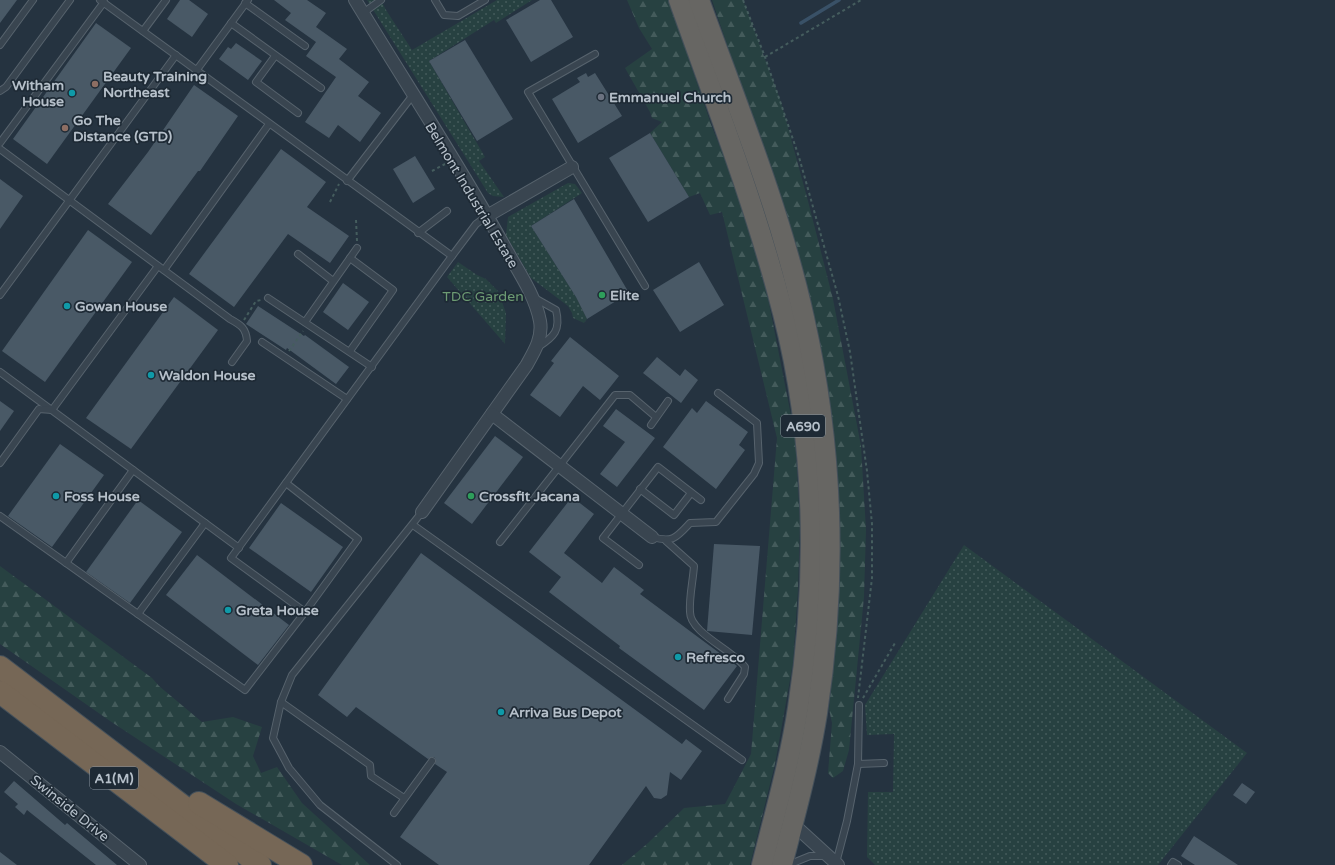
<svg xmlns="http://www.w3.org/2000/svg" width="1335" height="865" viewBox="0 0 1335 865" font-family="'Varela Round',sans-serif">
<defs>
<pattern id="grass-dots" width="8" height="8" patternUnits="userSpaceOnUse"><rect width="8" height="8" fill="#274141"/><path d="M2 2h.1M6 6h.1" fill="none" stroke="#445b5b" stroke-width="1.8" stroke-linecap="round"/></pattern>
<pattern id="forest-firs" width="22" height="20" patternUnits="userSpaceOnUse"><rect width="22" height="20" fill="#274141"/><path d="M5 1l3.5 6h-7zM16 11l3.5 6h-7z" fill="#445b5b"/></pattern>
</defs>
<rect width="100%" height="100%" fill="#253340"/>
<g fill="url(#grass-dots)">
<polygon points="367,0 381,0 386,10 412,50 497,0 532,0 496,23 494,20 429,61 485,157 479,161 504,197 493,196 488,193"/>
<polygon points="568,183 575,184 582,193 531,226 576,297 587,319 584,323 573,318 572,313 568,306 531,278 506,235 508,217"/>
<polygon points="458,262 477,275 486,279 498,291 506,313 505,344 447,277"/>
<polygon points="964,545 1247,753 1158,865 875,865 867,857 868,792 893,792 894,734 867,735 865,705"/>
</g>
<g fill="url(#forest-firs)">
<polygon points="627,0 669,0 712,127 743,203 768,298 795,436 800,523 798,590 793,663 775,764 750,865 622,865 648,843 684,808 725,804 751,754 777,438 722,212 710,215 700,193 689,197 650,133 662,122 652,118 650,112 625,68 652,49 639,28"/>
<polygon points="712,0 743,0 781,102 808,201 833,299 861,446 866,530 864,597 849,750 843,771 833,778 828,773 832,723 829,709 835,641 781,205"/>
<polygon points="0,566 152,678 159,686 202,722 233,717 262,727 253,756 261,773 277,767 302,803 370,865 342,865 236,804 110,721 0,644"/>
</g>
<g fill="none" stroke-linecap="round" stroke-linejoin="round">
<polyline stroke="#395167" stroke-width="3.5" points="801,23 839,0"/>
</g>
<g fill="#495966">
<polygon points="0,0 17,0 0,23"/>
<polygon points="180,0 189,0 208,14 192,37 167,19"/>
<polygon points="274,0 307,0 326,13 316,27 347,49 339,59 369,82 358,96 381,113 360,142 338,125 329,138 305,122 336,77 306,56 316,42 285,20 291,13"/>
<polygon points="540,0 551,0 573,37 531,62 506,20"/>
<polygon points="96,23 131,48 47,164 13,139"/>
<polygon points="465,40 513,119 477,141 429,61"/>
<polygon points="236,43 262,61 248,80 219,59 228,47 231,49"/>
<polygon points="586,73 588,77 595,73 622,116 578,143 552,99 580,82 577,78"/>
<polygon points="194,85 238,116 200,171 198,171 151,235 108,204 148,152"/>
<polygon points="650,133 689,197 648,222 609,158"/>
<polygon points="281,149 326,182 307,207 349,236 330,263 288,234 234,307 189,274"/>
<polygon points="415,156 435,189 413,203 393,169"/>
<polygon points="0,179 23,196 0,229"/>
<polygon points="574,199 629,293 587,319 576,297 531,226"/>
<polygon points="88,230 132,262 45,382 2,351"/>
<polygon points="699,262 724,305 680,332 653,290"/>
<polygon points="343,283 369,302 348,330 323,312"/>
<polygon points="174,297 218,330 131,449 86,418"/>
<polygon points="258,306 304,336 305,335 349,367 336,384 287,348 286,350 246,324"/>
<polygon points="570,337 619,376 600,400 583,386 560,417 530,395 554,363 551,361"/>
<polygon points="657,357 680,376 685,369 698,380 681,403 643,373"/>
<polygon points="0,401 14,411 0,431"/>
<polygon points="706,401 748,432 739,445 745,450 716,489 663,447 692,408 697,413"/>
<polygon points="616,409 655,438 617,487 600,474 625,442 603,426"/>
<polygon points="495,436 523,457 472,524 444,503"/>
<polygon points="60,444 104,475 52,547 8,516"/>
<polygon points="572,497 594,514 564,553 602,583 614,567 644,590 640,594 737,666 704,710 619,648 620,646 549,592 561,577 529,552"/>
<polygon points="138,500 182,532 130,603 86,572"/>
<polygon points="281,503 343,547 311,592 249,548"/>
<polygon points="714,544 760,546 752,635 707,631"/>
<polygon points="421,553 682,744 686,739 702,751 681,780 670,772 667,795 661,799 654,798 646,786 589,865 439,865 400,837 447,772 435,764 436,760 434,757 428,759 356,707 347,717 318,695"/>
<polygon points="197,555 289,625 258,665 166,595"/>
<polygon points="14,781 65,825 67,823 117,865 96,865 27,810 24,815 15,807 18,804 4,792"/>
<polygon points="1242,783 1255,792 1246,804 1233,795"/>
<polygon points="1194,836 1238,865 1195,865 1181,856"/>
<polygon points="0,852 17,865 0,865"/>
</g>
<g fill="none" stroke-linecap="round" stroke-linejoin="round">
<g stroke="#57636d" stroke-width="8">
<g id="service">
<polyline points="435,0 444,15 458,16 485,0"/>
<polyline points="245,3 305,46"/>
<polyline points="363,13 381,0"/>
<polyline points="231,23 321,88"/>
<polyline points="143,31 166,0"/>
<polyline points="0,45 33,0"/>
<polyline points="595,54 528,92 645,286"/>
<polyline points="275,56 256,82 298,113"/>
<polyline points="196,71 248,0"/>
<polyline points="0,91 6,87 70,0"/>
<polyline points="0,143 104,2"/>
<path d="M0,149L230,319C241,325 246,328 247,341L232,362"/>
<polyline points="347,181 413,95"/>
<polyline points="418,233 447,211"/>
<polyline points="298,254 333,281"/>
<polyline points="452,256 476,224 487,216"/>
<polyline points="164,270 269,124"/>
<polyline points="0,295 176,55"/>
<path d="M533,297L556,310C561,330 554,337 538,347"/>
<polyline points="268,298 372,367"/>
<polyline points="305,322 357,248"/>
<polyline points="262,342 347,399"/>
<polyline points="350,351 393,290 350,258"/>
<polyline points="0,372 239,548"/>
<polyline points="651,425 668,401"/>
<polyline points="0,463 39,409 52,410 158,266"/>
<polyline points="286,483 358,539 305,612"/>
<polyline points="640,489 674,515 691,493"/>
<polyline points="0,516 245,690 305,612 231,558 452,256 100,0"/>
<polyline points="413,525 742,760"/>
<path d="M652,537C673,543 676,538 690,523L716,522L754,474L759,463L757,423L718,393"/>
<path d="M666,541L694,566C693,581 689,597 690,612C690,633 733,650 745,667L744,674L728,699"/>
<polyline points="500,542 615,395 630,395 656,417"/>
<polyline points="66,563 133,470"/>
<polyline points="639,565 603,538 658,467 701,500"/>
<polyline points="138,614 205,523"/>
<polyline points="281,702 370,765 371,776 404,798"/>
<polyline points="858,764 884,763"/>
<polyline points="394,813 432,761"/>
<polyline points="836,863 847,821 858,764 859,705"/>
<polyline points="397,865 320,805 289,768 273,738 281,702 292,675 422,512"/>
<polyline points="788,865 810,856 827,856"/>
<polyline points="1171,865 1173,862 1178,865"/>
</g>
</g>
<g stroke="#57636d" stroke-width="14">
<g id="minor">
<path d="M355,0C404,81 457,161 503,244C516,268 535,294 540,321C543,338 534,352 526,366L422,512"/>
<polyline points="487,216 572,167"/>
<polyline points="492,414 652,537"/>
<polyline points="0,752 140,865"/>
<polyline points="790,828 793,824 838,865"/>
</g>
</g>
<g stroke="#44505a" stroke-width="22">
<g id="trunk">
<path d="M679,0C716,104 756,207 783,313C816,441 818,579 798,708C790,761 775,813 762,865"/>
<path d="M699,0C737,105 780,209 804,318C833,447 837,582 817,713C809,764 795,815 782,865"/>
</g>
</g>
<g stroke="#44505a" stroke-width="24">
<g id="motorway">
<polyline points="0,667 260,865"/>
<polyline points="0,692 227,865"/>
<polyline points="199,803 301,865"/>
</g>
</g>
<g stroke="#455d5e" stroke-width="2" stroke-dasharray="3 3" stroke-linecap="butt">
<polyline points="743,0 765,57 799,157 838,296 850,352 867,471 872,524 872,578 858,698"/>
<polyline points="765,57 861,0"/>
<polyline points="432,171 445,164"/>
<polyline points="330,202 339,184"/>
<polyline points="356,220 357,241"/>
<polyline points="244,320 256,301 261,300"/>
<polyline points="289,351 303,331"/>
<polyline points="863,698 895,643"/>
</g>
<use href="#service" stroke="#394550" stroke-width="6"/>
<use href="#minor" stroke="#394550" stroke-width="12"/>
<use href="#trunk" stroke="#676663" stroke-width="20"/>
<use href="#motorway" stroke="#766756" stroke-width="22"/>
</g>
<g fill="#8d6e63" stroke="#1e2a35" stroke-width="1.5">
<circle cx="95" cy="84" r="4"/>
<circle cx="65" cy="128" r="4"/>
</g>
<g fill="#0f9aa8" stroke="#1e2a35" stroke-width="1.5">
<circle cx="72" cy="93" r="4"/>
<circle cx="67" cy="306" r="4"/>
<circle cx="151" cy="375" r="4"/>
<circle cx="56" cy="496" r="4"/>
<circle cx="228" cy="610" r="4"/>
<circle cx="678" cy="657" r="4"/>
<circle cx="501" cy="712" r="4"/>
</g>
<circle fill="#6b7280" stroke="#1e2a35" stroke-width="1.5" cx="601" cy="97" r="4"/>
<g fill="#2e9e5b" stroke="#1e2a35" stroke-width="1.5">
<circle cx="602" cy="295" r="4"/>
<circle cx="471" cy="496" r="4"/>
</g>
<g text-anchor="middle" stroke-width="3.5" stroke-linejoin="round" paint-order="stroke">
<g fill="#1e2a35" stroke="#88939d" stroke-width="1">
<rect x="781" y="415" width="44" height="22" rx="3"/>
<rect x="90" y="767" width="48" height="22" rx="3"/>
</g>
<g font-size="13" font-weight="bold" fill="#b6c0ca">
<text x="803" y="431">A690</text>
<text x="114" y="783">A1(M)</text>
</g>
<g font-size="14" font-weight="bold" fill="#b6c0ca" stroke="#1e2a35" text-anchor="start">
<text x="103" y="81">Beauty Training<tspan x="103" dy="16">Northeast</tspan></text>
<text x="64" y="90" text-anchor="end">Witham<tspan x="64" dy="16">House</tspan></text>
<text x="609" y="102">Emmanuel Church</text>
<text x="73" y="125">Go The<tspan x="73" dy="16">Distance (GTD)</tspan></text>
<text x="610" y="300">Elite</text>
<text x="75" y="311">Gowan House</text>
<text x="159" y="380">Waldon House</text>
<text x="64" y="501">Foss House</text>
<text x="479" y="501">Crossfit Jacana</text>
<text x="236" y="615">Greta House</text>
<text x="686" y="662">Refresco</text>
<text x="509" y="717">Arriva Bus Depot</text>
</g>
<g font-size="14" fill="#b6c0ca" stroke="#1e2a35">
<text transform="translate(472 195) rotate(59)" y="5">Belmont Industrial Estate</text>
<text transform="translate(70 808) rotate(39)" y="5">Swinside Drive</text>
</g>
<g font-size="14" fill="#6d9b73" stroke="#1e2a35">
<text x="483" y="301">TDC Garden</text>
</g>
</g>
</svg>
